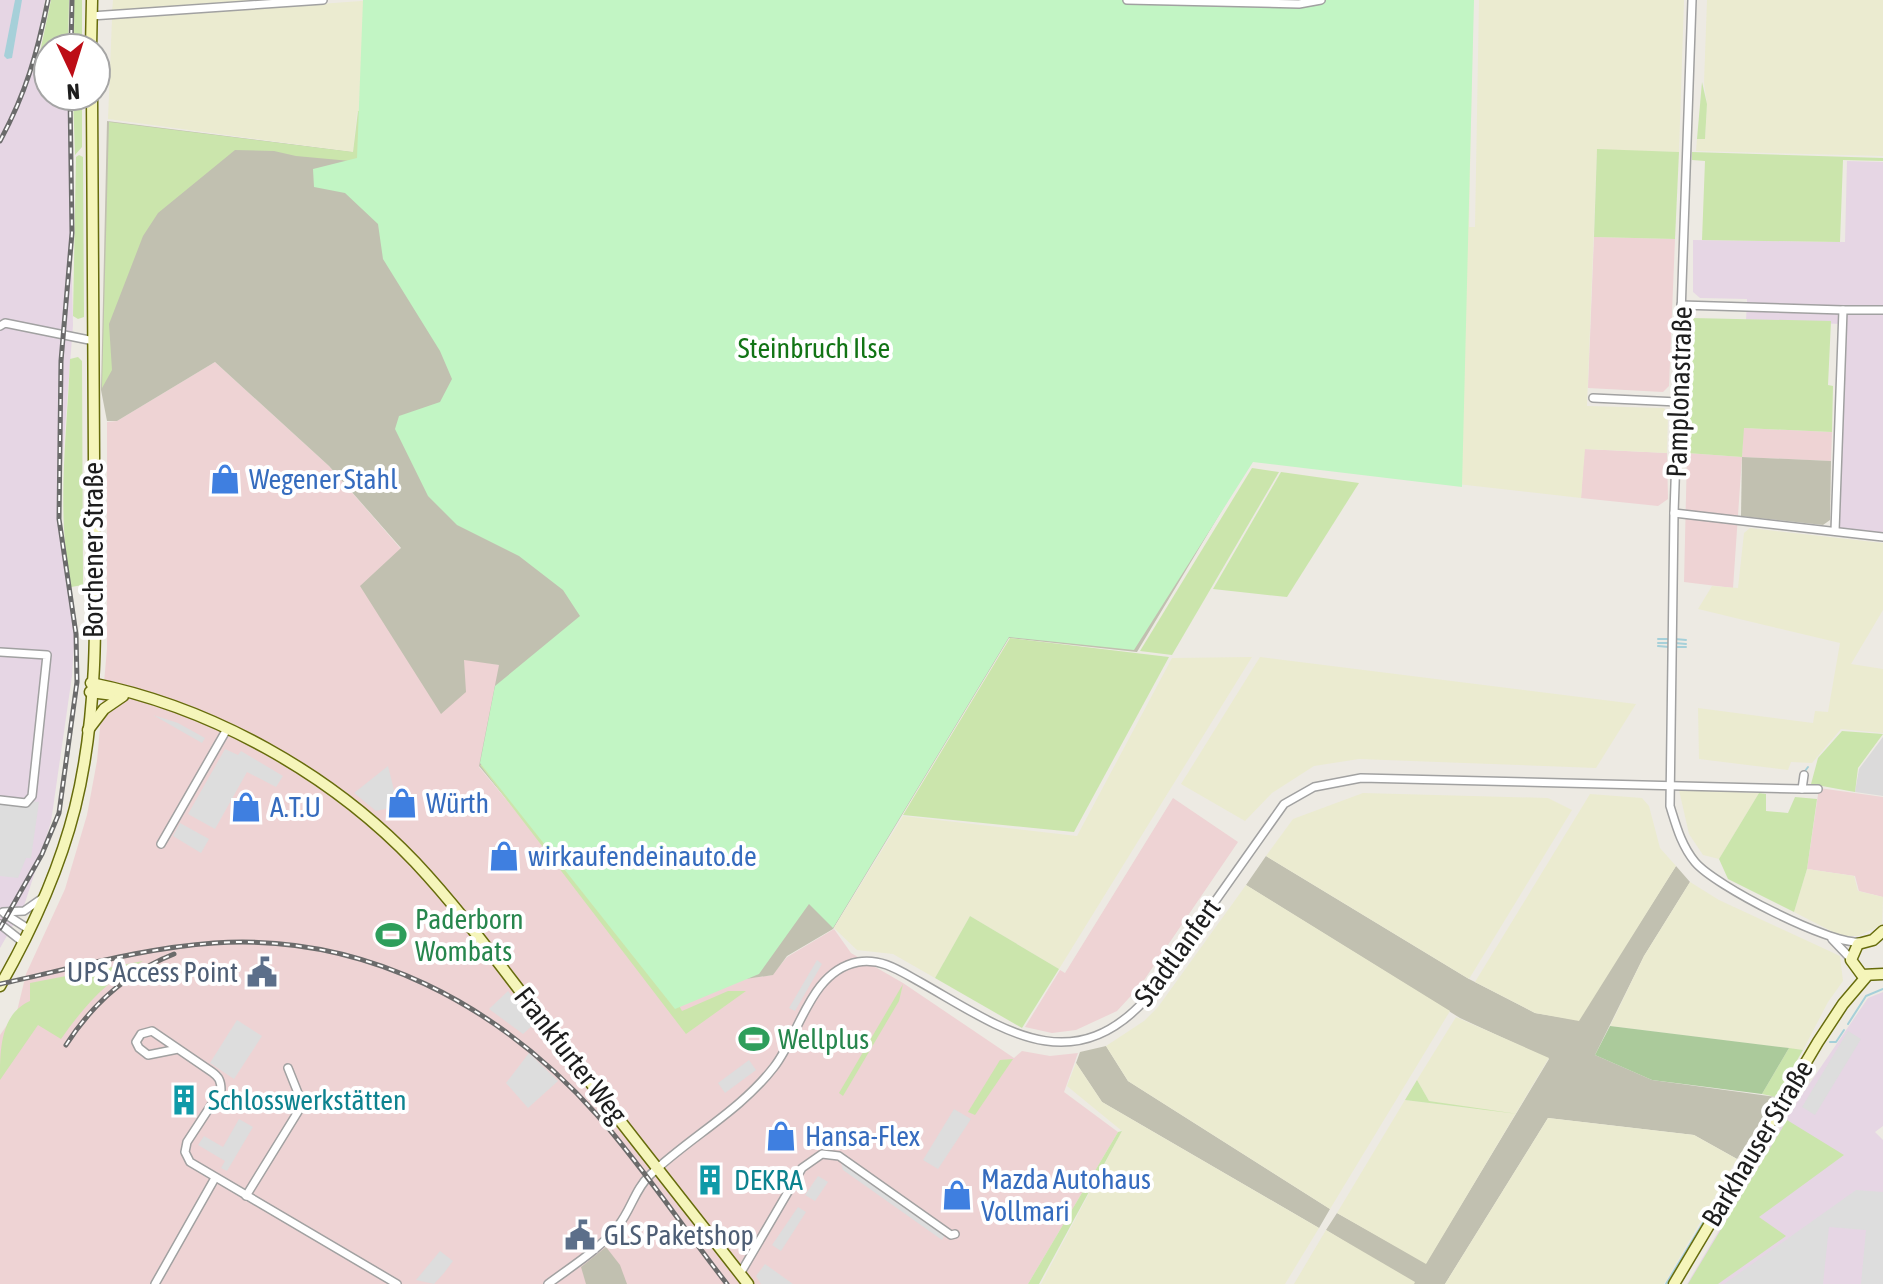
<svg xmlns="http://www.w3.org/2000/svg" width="1883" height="1284" viewBox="0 0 1883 1284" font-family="'Asap Condensed',sans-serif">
<rect width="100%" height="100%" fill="#edeae3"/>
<polygon fill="#dbdada" points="1883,737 1883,796 1855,792 1859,769"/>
<g fill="#eed3d4">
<polygon points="1594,237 1675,239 1669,386 1663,392 1588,388"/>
<polygon points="215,362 329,466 401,549 464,659 500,665 479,767 666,990 772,975 787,957 834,929 851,953 903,983 1014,1058 1022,1051 1050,1056 1078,1053 1064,1092 1118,1132 1028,1284 0,1284 0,1035 17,1011 26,974 65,889 87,815 97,761 107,649 107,422 117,421"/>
<polygon points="1743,428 1832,432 1831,461 1742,457 1733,588 1684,582 1687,453 1742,457"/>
<polygon points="1584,449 1667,453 1668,499 1658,506 1581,498"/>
<polygon points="1819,788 1883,797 1883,897 1859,891 1855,876 1807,869"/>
<polygon points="1173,798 1238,842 1140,986 1117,1011 1076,1030 1052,1033 1025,1027 1060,970 1065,973"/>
</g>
<g fill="#e6d6e4">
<polygon points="0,0 45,0 31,72 48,76 48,96 68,96 73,325 58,519 75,625 72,676 51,822 24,906 0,948"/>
<polygon points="1847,161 1883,162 1883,538 1838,533 1843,324 1746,321 1747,299 1700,298 1693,292 1693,240 1845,242"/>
<polygon points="1883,992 1883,1126 1875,1132 1883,1140 1883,1284 1687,1284 1786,1118 1868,998"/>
</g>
<g fill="#c1c0b0">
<polygon points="107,121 353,152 1249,465 1137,652 1009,638 833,929 787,956 773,975 666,991 479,766 499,665 464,660 466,692 441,714 360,586 401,548 329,466 215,362 117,421 107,421 101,390"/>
<polygon points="1742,457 1831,461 1830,520 1823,525 1741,516"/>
<polygon points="1266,856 1469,979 1535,1013 1578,1020 1676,866 1690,882 1644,956 1595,1055 1652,1080 1776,1097 1737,1159 1694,1135 1548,1118 1445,1284 1414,1284 1326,1230 1337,1213 1426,1263 1549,1059 1460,1018 1246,885"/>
<polygon points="1106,1046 1128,1081 1330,1209 1319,1228 1102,1102 1076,1063 1080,1052"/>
<polygon points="606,1247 620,1265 627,1284 586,1284 581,1267"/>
</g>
<g fill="#ebebd0">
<polygon points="113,0 260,0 112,12"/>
<polygon points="375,0 469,0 372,114 357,112 353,152 108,119 112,19"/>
<polygon points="1479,0 1684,0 1679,152 1597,150 1587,406 1664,408 1668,414 1667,453 1585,449 1581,498 1253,461 1473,16 1469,227 1475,227"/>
<polygon points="1707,0 1883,0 1883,156 1696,151 1697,139 1705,139 1707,104 1704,83"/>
<polygon points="1750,528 1883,543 1883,610 1851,664 1883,669 1883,733 1841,729 1812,763 1791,762 1788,770 1699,759 1698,708 1813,723 1815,711 1828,712 1840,643 1698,609 1712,586 1738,588 1744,533"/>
<polygon points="1252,657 1059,969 970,916 935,978 893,954 857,950 834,928 903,816 1077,836 1172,658"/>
<polygon points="1260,657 1636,704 1596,768 1359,759 1314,766 1272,793 1245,821 1181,784"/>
<polygon points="1679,790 1759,793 1719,859 1703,855 1689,834"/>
<polygon points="1363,793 1548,798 1572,810 1469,979 1266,856 1293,819"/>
<polygon points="1590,794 1642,798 1649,806 1660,848 1676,866 1579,1021 1535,1013 1475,982"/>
<polygon points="1807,869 1854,876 1858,891 1883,897 1882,925 1858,936 1841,936 1794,912"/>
<polygon points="1690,882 1719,900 1840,956 1843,981 1828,1002 1803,1050 1610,1026 1644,956"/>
<polygon points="1246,885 1450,1011 1330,1209 1128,1081 1106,1046 1144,1021 1158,1007"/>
<polygon points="1456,1017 1549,1058 1426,1264 1337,1213 1405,1100 1484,1110 1429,1101 1417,1080"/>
<polygon points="1076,1063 1102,1102 1319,1228 1285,1284 1041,1284 1122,1131 1067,1086"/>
<polygon points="1548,1118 1694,1135 1737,1159 1664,1284 1445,1284"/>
<polygon points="1326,1230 1415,1282 1414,1284 1294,1284"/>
</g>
<g fill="#cbe5ac">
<polygon points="51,0 69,0 68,48 48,48 48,74 36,71"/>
<polygon points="74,0 82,0 82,48 73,48"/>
<polygon points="1702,82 1707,104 1705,139 1697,139"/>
<polygon points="73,96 82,96 82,147 75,155"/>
<polygon points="358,111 372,114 383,164 296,156 274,151 235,150 158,213 143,236 109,324 112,370 102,388 109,122 353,152"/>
<polygon points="1597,149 1679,152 1675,239 1594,237"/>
<polygon points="1692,152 1883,158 1883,161 1843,160 1840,242 1702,240 1705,161 1692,160"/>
<polygon points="79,155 83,157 84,317 78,319 73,316 76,157"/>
<polygon points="1692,318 1831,321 1828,385 1833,386 1832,432 1744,428 1742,457 1687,453"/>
<path d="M78,357L82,361L83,585L71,587C56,511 67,436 70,359Z"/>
<polygon points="1252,468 1279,472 1172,655 1140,651"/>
<polygon points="1281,472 1359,483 1287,597 1213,589"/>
<polygon points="1010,638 1169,657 1074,832 903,815"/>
<polygon points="1842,731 1883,734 1858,768 1855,792 1811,784 1818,758"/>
<polygon points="500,762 660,970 682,1011 728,991 746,991 686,1034 480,765"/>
<polygon points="1759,793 1766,794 1766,811 1788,813 1795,797 1817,799 1807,869 1794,912 1728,879 1719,859"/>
<polygon points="970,916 1059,969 1022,1028 935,978"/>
<path d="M143,961C107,980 85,1005 61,1039L38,1025L0,1080C0,1051 0,1014 30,1001V983Z"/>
<polygon points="903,984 899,1001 843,1096 839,1093"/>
<polygon points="1789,1048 1803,1050 1776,1097 1762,1094"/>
<polygon points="1013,1059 975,1115 968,1112 1000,1060"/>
<polygon points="1417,1080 1429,1101 1518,1114 1405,1100"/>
<polygon points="1787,1120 1844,1155 1759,1217 1786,1236 1718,1284 1688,1284"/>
<polygon points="1122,1131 1039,1284 1028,1284 1118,1132"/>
</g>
<polygon fill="#abca9b" points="1610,1026 1789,1048 1762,1094 1652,1080 1595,1055"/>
<polygon fill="#c2f5c4" points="363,0 1474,0 1462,487 1253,462 1134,650 1009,637 833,928 809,904 759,974 675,1009 480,763 495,686 580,616 563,590 519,556 457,525 428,496 395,429 399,416 440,402 452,379 440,351 383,259 378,224 345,193 314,187 313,169 357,158"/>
<g fill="#ddd">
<polygon points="153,715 178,723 205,738 202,743"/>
<polygon points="225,749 238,755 241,751 283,776 276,787 247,772 215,829 188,814"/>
<polygon points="388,766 398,806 376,811 354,793"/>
<polygon points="0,799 39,802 31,858 26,858 18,878 0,876"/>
<polygon points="180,823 209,839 201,853 173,836"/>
<polygon points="817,960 822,964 795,1011 789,1008"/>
<polygon points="508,991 534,1024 523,1034 489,1009"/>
<polygon points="237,1020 262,1036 234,1079 210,1063"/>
<polygon points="1848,1031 1861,1039 1815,1115 1802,1107"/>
<polygon points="529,1053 558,1081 528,1108 506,1083"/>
<polygon points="749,1060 756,1070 725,1093 718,1083"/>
<polygon points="954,1109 971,1119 938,1169 923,1160"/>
<polygon points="239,1119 253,1127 227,1171 221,1168 225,1161 198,1145 204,1136 223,1147"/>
<polygon points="841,1163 945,1234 942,1240 843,1170"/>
<polygon points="818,1176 828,1182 815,1201 805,1195"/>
<polygon points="1856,1190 1883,1192 1883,1284 1861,1284 1866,1230 1829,1227 1823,1284 1724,1284"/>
<polygon points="798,1207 806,1212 781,1251 772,1245"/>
<polygon points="440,1251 453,1261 444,1273 434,1284 416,1280"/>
<polygon points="765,1264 793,1284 761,1284 756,1276"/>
</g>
<polygon fill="#a6d0d9" points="15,0 22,0 12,58 7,59 4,56"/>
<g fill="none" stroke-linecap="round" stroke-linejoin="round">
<g stroke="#a6d0d9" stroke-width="2">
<polyline points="1658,639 1669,639"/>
<polyline points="1675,639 1686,640"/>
<polyline points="1658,643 1669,643"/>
<polyline points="1675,643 1686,644"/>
<polyline points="1658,646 1669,647"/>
<polyline points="1675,647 1686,647"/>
<polyline points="1805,771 1808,767"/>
<polyline points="1848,1024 1866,996 1883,989"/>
<polyline points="1830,1042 1836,1042 1844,1030"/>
<polyline points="1781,1092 1797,1064"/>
<polyline points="1754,1137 1777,1099"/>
<polyline points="1722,1191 1750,1145"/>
<polyline points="1666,1284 1718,1198"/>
</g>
<g stroke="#a1a1a1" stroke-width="10">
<g id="street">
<polyline points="1127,0 1299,4 1321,0"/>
<path d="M1692,0L1674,513L1670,806C1676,825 1681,845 1695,862C1715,886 1829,944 1859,942"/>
<polyline points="91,16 323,0"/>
<polyline points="1681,305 1843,310"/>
<polyline points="0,326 5,323 94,341"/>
<polyline points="1593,398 1678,402"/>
<polyline points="1674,513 1883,537"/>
<polyline points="1835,531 1843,310 1883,310"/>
<polyline points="0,652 47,655 32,796 26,803 0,800"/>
<polyline points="1802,789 1818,789"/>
<polyline points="161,844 227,729"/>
<polyline points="3,912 24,911 44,897"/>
<polyline points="5,914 30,930"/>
<polyline points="0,924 24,943"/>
<polyline points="1832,939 1851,959"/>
<path d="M178,1049L148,1055L139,1048L136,1042L141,1034L152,1031L212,1072C219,1077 221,1081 221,1090L187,1142L185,1152L190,1162L397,1284"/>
<polyline points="246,1196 299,1110 298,1093 288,1068"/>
<polyline points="740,1274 802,1168 822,1154 839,1156 951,1235 955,1234"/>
<polyline points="155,1284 215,1178"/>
<path d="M548,1284C572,1266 600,1249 618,1226C631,1210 635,1189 650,1175C690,1137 740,1111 774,1067C800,1034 810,971 858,962C882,958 900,971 920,982C998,1026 1070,1083 1146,999L1284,804L1314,787L1361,778L1802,789L1804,775"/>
</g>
</g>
<g stroke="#676c0c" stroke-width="13">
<g id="secondary">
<polyline points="91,48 92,0"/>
<path d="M91,683C211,707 330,773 415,862C463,913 504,971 547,1026C613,1113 681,1198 748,1284"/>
<polyline points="90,692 122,696"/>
<polyline points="88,730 104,709 123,696"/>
<polyline points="1883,931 1873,940 1858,944 1851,960 1862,975 1883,974"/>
<path d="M0,986C32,930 59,871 75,808C103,696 94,574 94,459C94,338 93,217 92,96"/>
<polyline points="1674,1284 1818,1042 1843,1004 1866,977"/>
</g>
</g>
<use href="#street" stroke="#fff" stroke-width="7"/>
<use href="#secondary" stroke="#f5f5ba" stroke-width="10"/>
<g stroke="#6b6b6b" stroke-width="5">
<g id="rail">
<polyline points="71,48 72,0"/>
<path d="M0,141C26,93 37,54 48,0"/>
<polyline points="0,928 42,854 59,813 77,682 76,634 59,519 61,361 72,233 70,96"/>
<path d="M0,984C70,969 142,948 214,943C365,933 499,1005 598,1116C642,1166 685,1230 727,1284"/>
<path d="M66,1045C93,1003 128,972 174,954"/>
</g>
</g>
<use href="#rail" stroke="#fff" stroke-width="2" stroke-dasharray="6" stroke-linecap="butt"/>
</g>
<defs>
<g id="shop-bare" transform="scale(2.4)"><path d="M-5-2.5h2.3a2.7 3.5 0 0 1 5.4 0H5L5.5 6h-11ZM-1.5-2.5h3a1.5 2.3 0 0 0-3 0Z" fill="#3f7fe0" stroke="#fff" stroke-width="2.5" paint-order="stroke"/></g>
<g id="stadium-bare" transform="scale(2.4)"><path d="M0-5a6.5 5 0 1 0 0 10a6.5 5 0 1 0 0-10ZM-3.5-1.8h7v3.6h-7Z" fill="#2e9e5b" stroke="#fff" stroke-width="2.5" paint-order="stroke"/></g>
<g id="civic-bare" transform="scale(2.4)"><path d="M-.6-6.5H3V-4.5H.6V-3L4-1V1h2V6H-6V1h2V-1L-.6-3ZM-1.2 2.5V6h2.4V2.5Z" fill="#5c6f8a" stroke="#fff" stroke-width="2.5" paint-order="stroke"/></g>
<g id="building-bare" transform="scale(2.4)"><path d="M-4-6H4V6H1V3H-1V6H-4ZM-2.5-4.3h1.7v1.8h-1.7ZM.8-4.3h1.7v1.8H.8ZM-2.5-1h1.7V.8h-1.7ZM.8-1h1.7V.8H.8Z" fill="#0f9aa8" stroke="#fff" stroke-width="2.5" paint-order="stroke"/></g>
</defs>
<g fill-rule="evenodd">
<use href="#shop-bare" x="225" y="479"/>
<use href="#shop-bare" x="402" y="803"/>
<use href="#shop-bare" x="246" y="807"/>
<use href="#shop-bare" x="504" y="856"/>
<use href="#stadium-bare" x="391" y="935"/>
<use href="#civic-bare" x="262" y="972"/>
<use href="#stadium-bare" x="754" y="1039"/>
<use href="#building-bare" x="184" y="1100"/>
<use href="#shop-bare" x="781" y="1136"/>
<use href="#building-bare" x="710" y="1180"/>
<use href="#shop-bare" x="957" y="1195"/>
<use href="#civic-bare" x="580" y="1235"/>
</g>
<g text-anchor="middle" stroke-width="8" stroke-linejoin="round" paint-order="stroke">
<g font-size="28" fill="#127415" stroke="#fff">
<text x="814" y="358">Steinbruch Ilse</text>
</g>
<g font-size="28" fill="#1d1d1d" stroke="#fff">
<text transform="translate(1679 392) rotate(-88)" y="10">Pamplonastraße</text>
<text transform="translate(93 550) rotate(-90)" y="10">Borchener Straße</text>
<text transform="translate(1177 952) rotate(-54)" y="10">Stadtlanfert</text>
<text transform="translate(571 1055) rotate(52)" y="10">Frankfurter Weg</text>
<text transform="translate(1757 1143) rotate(-59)" y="10">Barkhauser Straße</text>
</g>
<g font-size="28" fill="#366cbe" stroke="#fff" text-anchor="start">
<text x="249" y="489">Wegener Stahl</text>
<text x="426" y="813">Würth</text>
<text x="270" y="817">A.T.U</text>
<text x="528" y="866">wirkaufendeinauto.de</text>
<text x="805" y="1146">Hansa-Flex</text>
<text x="981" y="1189">Mazda Autohaus<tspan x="981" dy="32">Vollmari</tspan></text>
</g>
<g font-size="28" fill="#27864d" stroke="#fff" text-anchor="start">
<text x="415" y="929">Paderborn<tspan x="415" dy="32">Wombats</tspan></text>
<text x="778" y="1049">Wellplus</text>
</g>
<g font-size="28" fill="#4e5e75" stroke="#fff" text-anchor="end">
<text x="238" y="982">UPS Access Point</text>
<text x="604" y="1245" text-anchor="start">GLS Paketshop</text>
</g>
<g font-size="28" fill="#0d838f" stroke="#fff" text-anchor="start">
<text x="208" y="1110">Schlosswerkstätten</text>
<text x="734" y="1190">DEKRA</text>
</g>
</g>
<g transform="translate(72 72) rotate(176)"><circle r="38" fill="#ffffff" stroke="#a5a5a5" stroke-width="2"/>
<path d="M0-6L14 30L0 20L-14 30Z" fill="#bd0d16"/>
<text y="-12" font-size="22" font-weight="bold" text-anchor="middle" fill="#1d1d1d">N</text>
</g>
</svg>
